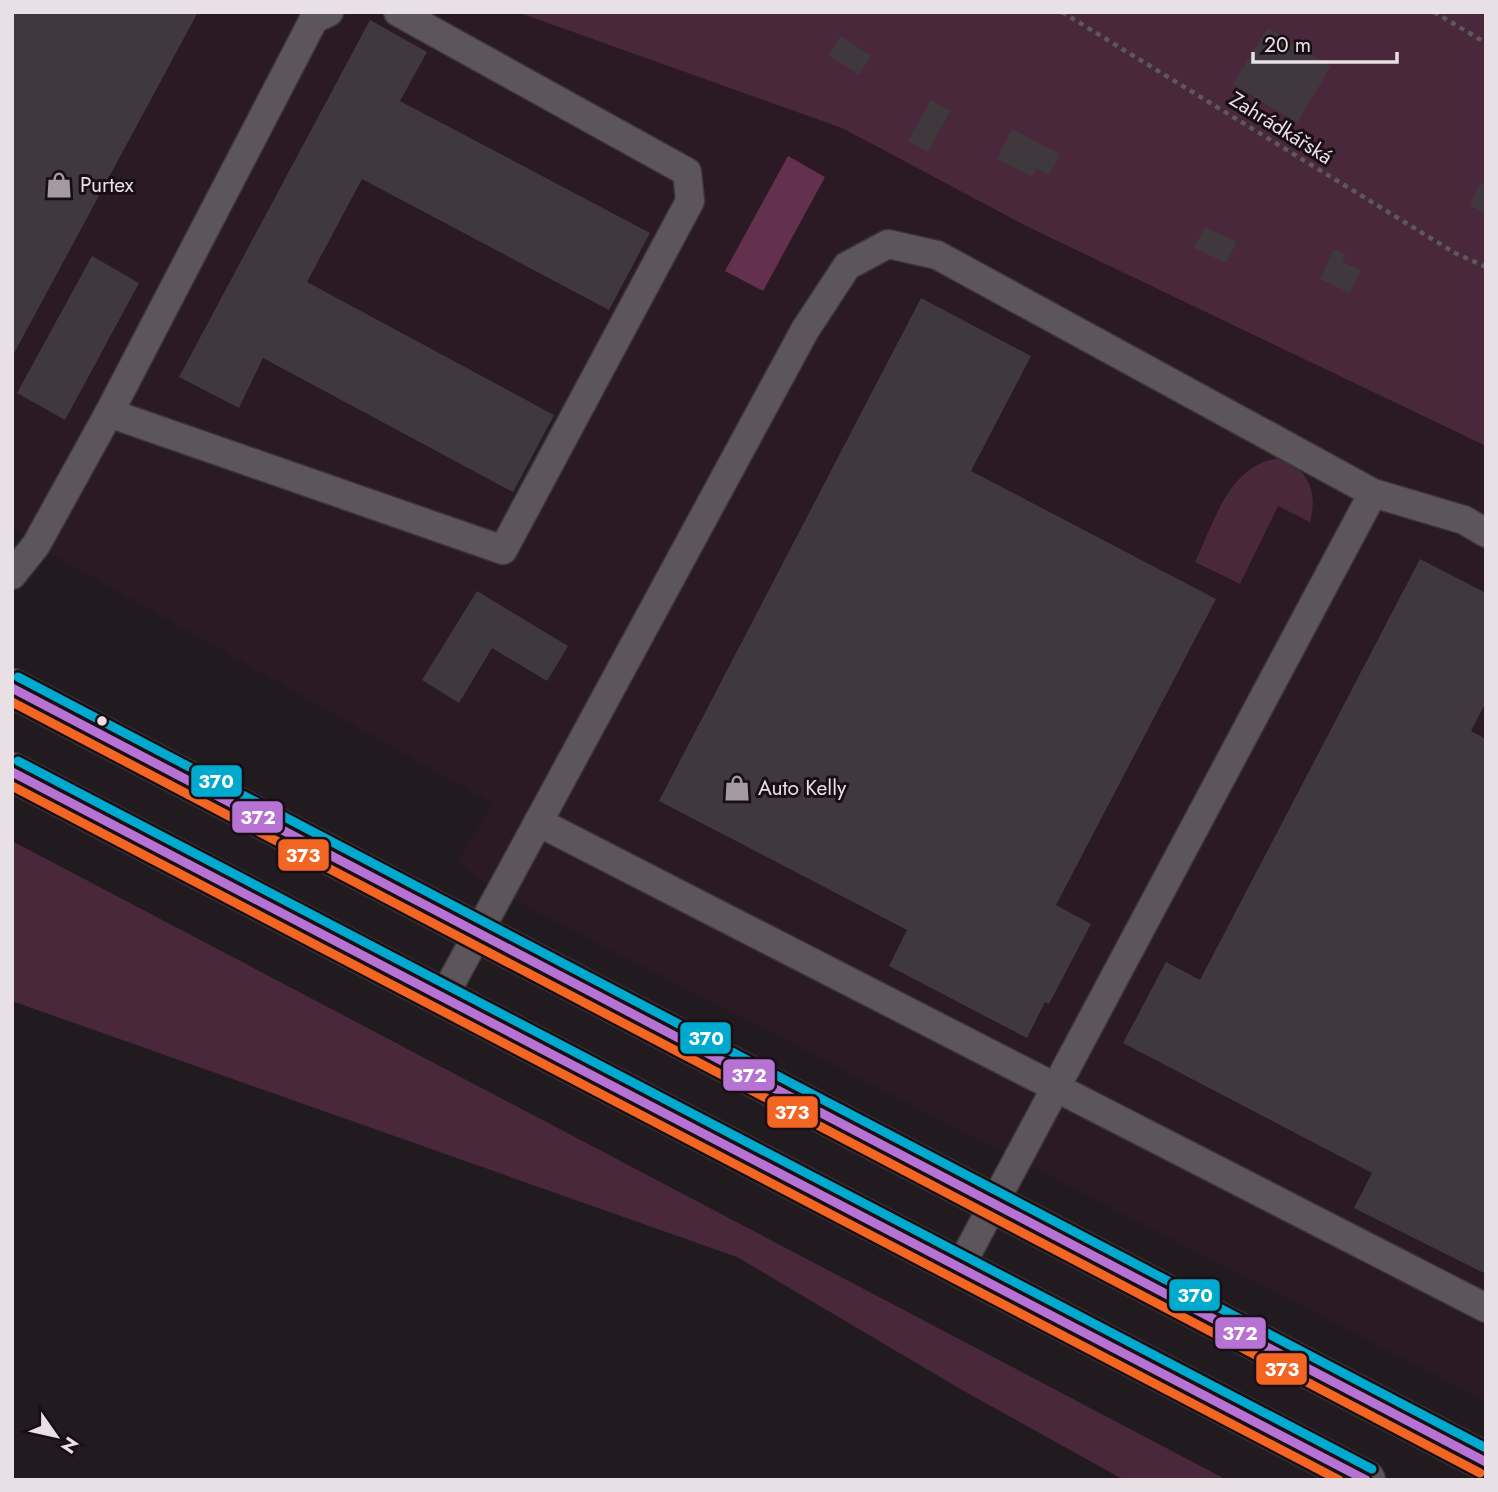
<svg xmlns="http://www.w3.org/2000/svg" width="1498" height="1492" viewBox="0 0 1498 1492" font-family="Jost,sans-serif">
<rect width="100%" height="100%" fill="#211a1e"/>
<polygon fill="#2b1a23" points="12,12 517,12 842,128 1026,226 1486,446 1486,1401 500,893 457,863 493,804 36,545 12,527"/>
<g fill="#49283b">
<polygon points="517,12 1486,12 1486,446 1026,226 842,128"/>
<path d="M1281,458C1309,471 1318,492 1310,522L1278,506L1240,584L1195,562C1215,520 1229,464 1281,458Z"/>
<polygon points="12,841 1227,1480 1124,1480 962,1390 737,1257 12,1001"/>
</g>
<polygon fill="#63304e" points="788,156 825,177 763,291 725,271"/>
<g fill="#3f393d">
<polygon points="12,12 198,12 12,357"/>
<polygon points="370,20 427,52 400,101 650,233 609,310 362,179 307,282 554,415 513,492 263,358 239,408 179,377"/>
<polygon points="1268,28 1331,66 1297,123 1233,84"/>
<polygon points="841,36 871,56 859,75 828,55"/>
<polygon points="931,100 950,111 928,152 908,141"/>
<polygon points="1012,129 1060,154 1049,175 1036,168 1032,177 997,159"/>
<polygon points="1480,183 1486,186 1486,213 1470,206"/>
<polygon points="1205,227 1237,242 1226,263 1194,248"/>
<polygon points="1334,249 1346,255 1342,262 1361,270 1350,293 1320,279"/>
<polygon points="92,256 139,283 65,420 17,393"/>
<polygon points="921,298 1031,356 971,471 1216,599 1056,905 1091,924 1049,1004 1045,1002 1027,1038 889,966 907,930 659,801"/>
<polygon points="1420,559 1486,593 1486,702 1471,731 1486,739 1486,1274 1354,1208 1372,1173 1123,1043 1166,962 1200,980"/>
<polygon points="477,591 568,646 547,681 492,648 459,703 422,680"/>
</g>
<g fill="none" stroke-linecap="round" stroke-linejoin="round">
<g stroke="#3a3538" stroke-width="31">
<g id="service">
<polyline points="109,413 503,550 690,201 687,172 398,12"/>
<polyline points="1373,493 1464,520 1486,533"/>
<polyline points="12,575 36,545 109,413 314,19 329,12"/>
<polyline points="538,822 1486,1308"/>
<polyline points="444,996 805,330 847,266 888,244 937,255 1373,493 960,1267"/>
</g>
</g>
<g stroke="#3a3538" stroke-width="41">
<g id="secondary">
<polyline points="12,688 1486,1462"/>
<polyline points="12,772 1366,1480"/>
</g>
</g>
<g stroke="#5d585b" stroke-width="4.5" stroke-dasharray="5 5" stroke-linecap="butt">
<polyline points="1062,12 1455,253 1486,267"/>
<polyline points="1434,12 1486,43"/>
</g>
<use href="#service" stroke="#5c565a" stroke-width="28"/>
<use href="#secondary" stroke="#5c565a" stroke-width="38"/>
<g stroke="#1a0e15" stroke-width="14">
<g id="bus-1">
<polyline points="12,688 1486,1462"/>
<polyline points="12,772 1366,1480"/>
</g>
</g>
<g stroke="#1a0e15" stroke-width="14">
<g id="bus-2">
<polyline points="12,702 1480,1473"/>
<polyline points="12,786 1339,1480"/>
</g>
</g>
<g stroke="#1a0e15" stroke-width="14">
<g id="bus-3">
<polyline points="18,677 1486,1448"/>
<polyline points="18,761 1372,1469"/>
</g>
</g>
<use href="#bus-1" stroke="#b673d3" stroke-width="9"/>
<use href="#bus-2" stroke="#f26522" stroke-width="9"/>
<use href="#bus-3" stroke="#00a9ce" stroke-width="9"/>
</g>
<defs>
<g id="shop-bare" transform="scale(2.1)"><path d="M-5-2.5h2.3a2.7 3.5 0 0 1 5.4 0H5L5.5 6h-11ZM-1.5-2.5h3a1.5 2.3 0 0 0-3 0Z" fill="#a39b9f" stroke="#1a0e15" stroke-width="2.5" paint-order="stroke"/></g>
</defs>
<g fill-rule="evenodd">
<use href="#shop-bare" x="59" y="185"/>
<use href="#shop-bare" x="737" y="788"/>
</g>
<circle fill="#e9e0e5" stroke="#1a0e15" stroke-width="2.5" cx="102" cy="721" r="6"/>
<g text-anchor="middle" stroke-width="6" stroke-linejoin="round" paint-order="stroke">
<g font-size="21" fill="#e9e0e5" stroke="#1a0e15">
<text transform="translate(1281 128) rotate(32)" y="7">Zahrádkářská</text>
</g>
<g font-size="21" fill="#e9e0e5" stroke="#1a0e15" text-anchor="start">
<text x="80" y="192">Purtex</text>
<text x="758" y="795">Auto Kelly</text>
</g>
</g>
<g stroke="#1a0e15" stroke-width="2.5">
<rect x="190" y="764" width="53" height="34" rx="7" fill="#00a9ce"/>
<rect x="231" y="800" width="53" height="34" rx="7" fill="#b673d3"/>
<rect x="277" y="838" width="53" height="34" rx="7" fill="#f26522"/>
<rect x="679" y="1021" width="53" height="34" rx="7" fill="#00a9ce"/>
<rect x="722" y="1058" width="54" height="34" rx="7" fill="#b673d3"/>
<rect x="766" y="1095" width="53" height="34" rx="7" fill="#f26522"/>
<rect x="1168" y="1278" width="53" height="34" rx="7" fill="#00a9ce"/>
<rect x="1214" y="1316" width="53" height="34" rx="7" fill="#b673d3"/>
<rect x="1255" y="1352" width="53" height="34" rx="7" fill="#f26522"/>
</g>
<g font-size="19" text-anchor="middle" font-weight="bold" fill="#fff">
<text x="216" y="788">370</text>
<text x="258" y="824">372</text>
<text x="303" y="862">373</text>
<text x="706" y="1045">370</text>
<text x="749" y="1082">372</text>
<text x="792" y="1119">373</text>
<text x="1195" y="1302">370</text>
<text x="1240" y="1340">372</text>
<text x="1282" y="1376">373</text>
</g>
<rect width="1498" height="1492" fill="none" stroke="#e9e0e5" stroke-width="28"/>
<g transform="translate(56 1436) rotate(124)" stroke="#1a0e15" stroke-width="5" paint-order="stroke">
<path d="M0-5L12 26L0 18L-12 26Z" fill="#e9e0e5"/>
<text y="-10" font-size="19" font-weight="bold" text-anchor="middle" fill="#e9e0e5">N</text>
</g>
<path d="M1253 52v10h144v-10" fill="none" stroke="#e9e0e5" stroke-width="3.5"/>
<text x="1264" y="52" font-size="21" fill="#e9e0e5" stroke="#1a0e15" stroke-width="5" paint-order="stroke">20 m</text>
</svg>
